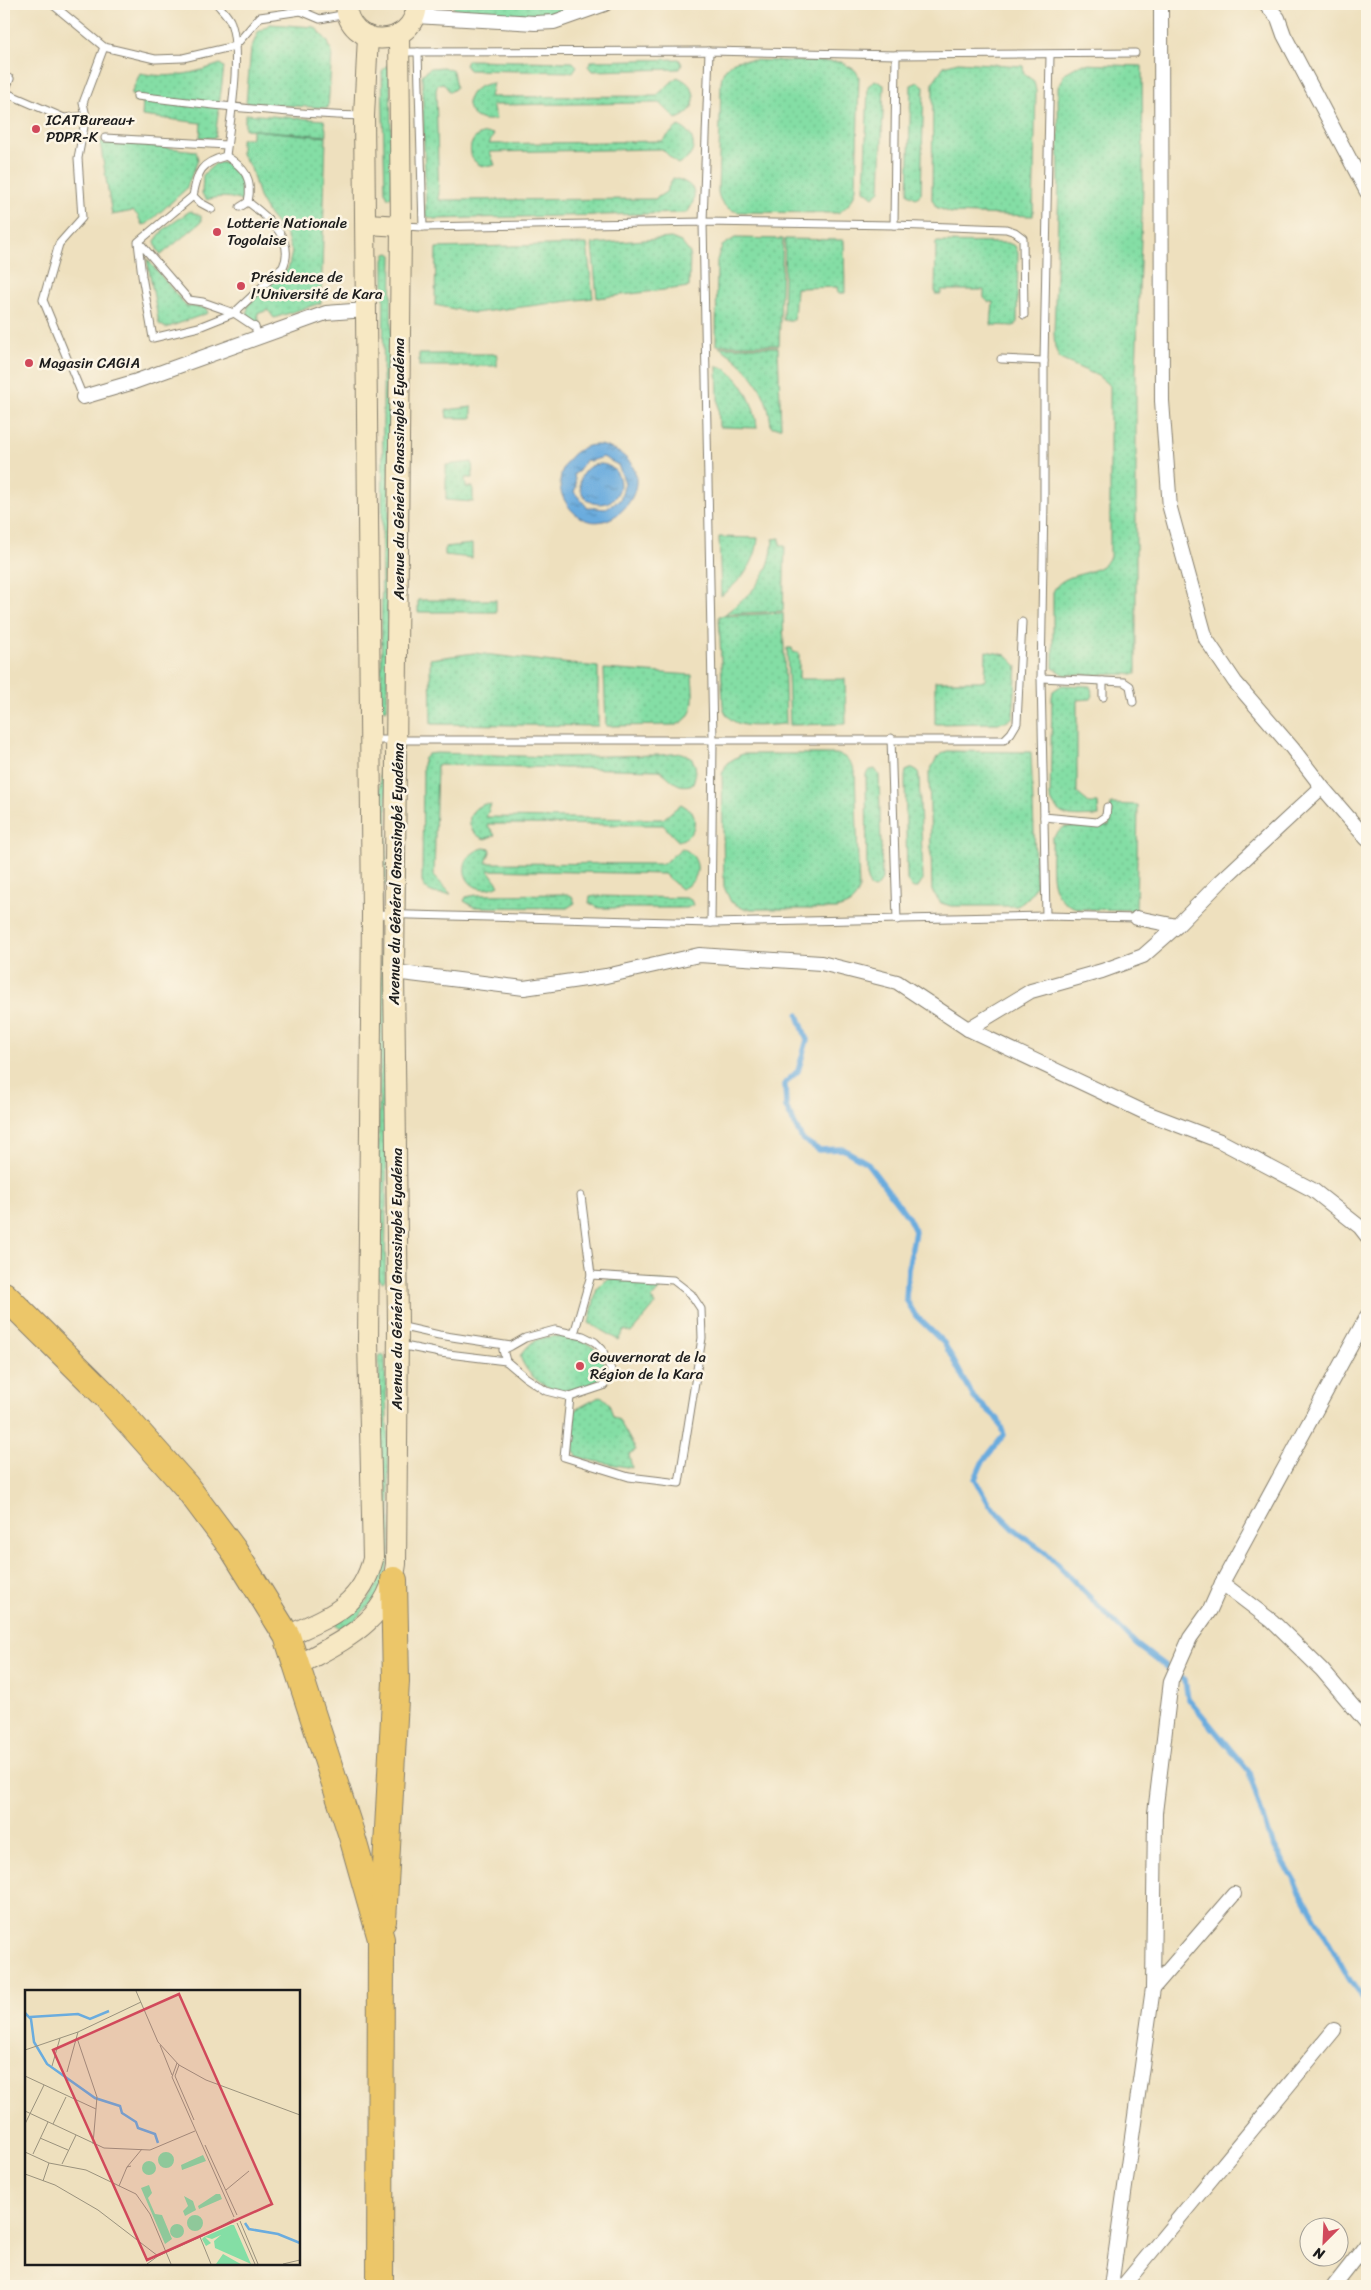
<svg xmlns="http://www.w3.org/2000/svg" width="1371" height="2290" viewBox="0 0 1371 2290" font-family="Sriracha,sans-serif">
<defs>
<pattern id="grass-dots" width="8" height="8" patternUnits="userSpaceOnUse" patternTransform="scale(1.25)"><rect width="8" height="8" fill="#84dea5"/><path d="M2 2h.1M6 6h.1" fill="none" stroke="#71be8d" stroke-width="1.8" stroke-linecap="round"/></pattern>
<pattern id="water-ripples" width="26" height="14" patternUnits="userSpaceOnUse" patternTransform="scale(1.25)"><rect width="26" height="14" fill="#6aacde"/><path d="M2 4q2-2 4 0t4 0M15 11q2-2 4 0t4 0" fill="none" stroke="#568bb3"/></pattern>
</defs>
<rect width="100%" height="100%" fill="#fcf5e5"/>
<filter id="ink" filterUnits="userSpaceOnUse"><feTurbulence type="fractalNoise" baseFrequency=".02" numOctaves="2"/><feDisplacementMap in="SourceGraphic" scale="10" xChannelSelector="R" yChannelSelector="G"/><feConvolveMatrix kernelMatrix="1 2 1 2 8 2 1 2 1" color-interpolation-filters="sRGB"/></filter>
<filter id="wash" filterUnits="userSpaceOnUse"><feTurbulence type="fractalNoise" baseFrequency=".0096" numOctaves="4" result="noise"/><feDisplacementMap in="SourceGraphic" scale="20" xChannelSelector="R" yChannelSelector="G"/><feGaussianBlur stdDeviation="1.12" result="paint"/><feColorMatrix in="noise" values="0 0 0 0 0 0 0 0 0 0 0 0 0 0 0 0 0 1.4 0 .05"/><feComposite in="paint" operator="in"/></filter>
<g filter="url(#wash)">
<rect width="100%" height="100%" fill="#eee0be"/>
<g fill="url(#grass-dots)" stroke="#507d60">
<polygon points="453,4 571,4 570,10 566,12 524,15 460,14 454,9"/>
<polygon points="270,24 315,27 328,42 332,53 328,108 246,103 251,49 258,32"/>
<polygon points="679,59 682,64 680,69 592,71 588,66 591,61"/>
<polygon points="467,60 573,62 577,66 573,72 469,70 465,65"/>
<path d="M741,60L841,62L855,70L859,76L856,188C854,199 848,207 838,213L739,212C727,210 720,204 718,192L721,82C722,70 729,62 741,60Z"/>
<polygon points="958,62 1023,66 1024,74 1034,81 1036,91 1033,216 951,213 936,207 932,199 933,82 944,66"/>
<path d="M220,64L224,67L215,138L200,137L201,123L142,116L143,102L134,101L135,95L131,94L140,73C168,79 193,74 220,64Z"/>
<path d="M1081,64L1142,66L1143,186L1136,370V674L1064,675L1053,668V592C1063,569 1098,579 1110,557V386L1098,376L1060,359L1055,348L1054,333L1059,186L1058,87L1065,73Z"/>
<polygon points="387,65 390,67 392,196 388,198 385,191 382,71"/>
<path d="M443,67L453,71L456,88L450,92L443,83L438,84L436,90L439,200L655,199L666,192L673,178C694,183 701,193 687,213L434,219L426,216L422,75L430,68Z"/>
<path d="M677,77C700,85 700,112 676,119L660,103L492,105L496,119C465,127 454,88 493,83L490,97L656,96Z"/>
<polygon points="875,80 884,85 880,191 873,197 864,190 868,86"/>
<polygon points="918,82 924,86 921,194 916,198 908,194 911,85"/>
<polygon points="245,114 324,120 327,136 245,129"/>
<path d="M678,126C698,133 699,158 677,164L662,149L490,152L495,165C464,175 461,127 494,134L489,144L662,141Z"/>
<polygon points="252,130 326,137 321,303 274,318 268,310 257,314 260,322 254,324 247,313 248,305 288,269 292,252 286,235 269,215 259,197 251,168 241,154 241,139 252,138"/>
<polygon points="108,141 196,151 198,160 186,189 147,224 142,225 138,216 133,211 112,215 100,142"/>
<path d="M223,162C242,166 249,184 242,202C234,196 216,196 207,200L202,194L203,175L215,164Z"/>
<polygon points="190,211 201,216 201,222 161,255 157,249 155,241 163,230"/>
<polygon points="671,238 681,242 690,253 689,287 597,298 592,244"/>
<polygon points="735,238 783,239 779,345 716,345 717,260 722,246"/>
<polygon points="785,239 844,240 845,293 838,293 837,287 796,288 794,320 783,320"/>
<polygon points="936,242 1008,243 1015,246 1018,253 1017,322 1014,326 991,325 993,302 988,302 984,298 984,290 941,290 941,294 935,294"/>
<polygon points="587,244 593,298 474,313 435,305 436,248"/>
<polygon points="389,253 392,255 387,709 385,710 382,708 381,702 384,260 386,254"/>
<polygon points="147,259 186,306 206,308 208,313 166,328 159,324"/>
<path d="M719,347H778L781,427H771C769,391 748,366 719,347Z"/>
<rect x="419" y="354" width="78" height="12"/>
<path d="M717,366C739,370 756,406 757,428L719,427Z"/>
<polygon points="472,407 472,418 447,418 446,410"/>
<polygon points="472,462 473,478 465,478 466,487 473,487 473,502 446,500 446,465"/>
<path d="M719,537L758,538C756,565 740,581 721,596Z"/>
<path d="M780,538V545H785L783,611L725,614C753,592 771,577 773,539Z"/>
<polygon points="472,544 472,558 445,555 445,547"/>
<rect x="418" y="600" width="78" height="12"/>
<path d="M783,613L786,724C764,725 729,733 723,706L719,616Z"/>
<polygon points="787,648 792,648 793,652 799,653 799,679 845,679 846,724 790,725"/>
<polygon points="986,651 1006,655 1017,666 1013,717 1008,721 999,723 935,724 935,681 985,681"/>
<polygon points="474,653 598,667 598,726 431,724 430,659"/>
<path d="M604,669L692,675C693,694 698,717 676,725L606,726Z"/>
<path d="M1062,685L1090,686L1093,695L1091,699L1077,700V793L1089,803H1098L1099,816C1076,816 1059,822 1050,797L1052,697L1053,691Z"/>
<path d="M947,751L1031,752L1036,883C1033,894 1027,901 1017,906H951L941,903L932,891L929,773L937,757Z"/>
<path d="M437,753L551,757L661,755L682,753L692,759L695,765L696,772L693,784C676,790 672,778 659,770L437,765L434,876L451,894C439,894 427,895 422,882L423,765L424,758L428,754Z"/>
<path d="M742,754H836C846,756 851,762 855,771L859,890C855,903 848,906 836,909H744L731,902L724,887L722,774L727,763Z"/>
<polygon points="384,763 387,764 386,886 380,881 380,769"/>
<path d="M913,768L918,771L919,777L923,880L918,888C911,889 910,885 907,880L905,777L906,771Z"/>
<polygon points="875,769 879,775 882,880 875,889 871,888 867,880 866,774 870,770"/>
<path d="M485,804L491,805L486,817L663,819L681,804L692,811C698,825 693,837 678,841L663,825L487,824L495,835L485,839C465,833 464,809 485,804Z"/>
<path d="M1111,804L1138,805L1136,910L1079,909C1044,898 1053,869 1052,838L1064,827L1109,826Z"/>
<path d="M484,848L491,849L486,863L663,864L682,848C703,857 702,881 681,889L664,874L488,870L499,885C466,902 449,857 484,848Z"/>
<polygon points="567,894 572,896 575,903 567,908 474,907 464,901 466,897 476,895"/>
<polygon points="596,896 686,898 691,900 693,905 687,908 599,908 589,903 590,897"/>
<polygon points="383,939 385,939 388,1059 385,1280 383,1282 377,1278 381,942"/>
<polygon points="608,1279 666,1282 652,1298 655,1305 631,1333 625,1330 618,1340 589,1323 597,1288"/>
<path d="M561,1336C584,1340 600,1345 607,1370C582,1404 534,1395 520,1356C533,1338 539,1337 561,1336Z"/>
<path d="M379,1355H383L385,1358L391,1542L384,1590L353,1622L340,1628L336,1625V1622C362,1608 373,1601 381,1571Z"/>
<polygon points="601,1396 609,1403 613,1417 619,1420 636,1450 629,1454 632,1468 589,1460 577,1456 571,1444 575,1410"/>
</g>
<g fill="url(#water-ripples)" stroke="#43647d" fill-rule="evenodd">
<path d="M600,445C683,466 602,564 565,501C553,481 564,455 585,447C589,445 595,445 600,445ZM603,457L618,465L625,483L620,500L605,509L587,507L574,492L576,487L574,474L579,471L585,460L591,461Z"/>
<circle cx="600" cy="484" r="20"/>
</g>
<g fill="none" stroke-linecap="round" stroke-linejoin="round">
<polyline stroke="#6aacde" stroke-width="5.5" points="798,1015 807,1040 798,1071 785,1083 786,1107 802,1139 819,1150 843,1149 867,1163 908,1217 915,1231 908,1270 906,1299 915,1315 944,1343 974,1398 998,1419 1004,1435 982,1463 975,1479 989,1504 1016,1531 1045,1552 1137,1645 1185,1681 1188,1698 1249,1772 1268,1834 1351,1982 1367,2004"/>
</g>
</g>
<g filter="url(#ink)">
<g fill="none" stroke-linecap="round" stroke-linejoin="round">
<g stroke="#857e6d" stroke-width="9">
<g id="lane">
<polyline points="52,4 104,47 155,59 183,58 235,46 260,17 301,11 314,4"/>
<path d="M217,4C221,9 229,16 231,23C242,55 230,121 226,156"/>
<polyline points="301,11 320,19 347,14"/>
<polyline points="709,51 703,222 713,740 711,923"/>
<polyline points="402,52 709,51 896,55 1135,53"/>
<polyline points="418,52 423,227 703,222 894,225 1006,229 1015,232 1023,238 1024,315"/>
<polyline points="4,76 10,79 4,92 64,118 86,116"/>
<path d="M137,96C212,105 287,114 363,116"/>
<polyline points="105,138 227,145"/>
<path d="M193,196L138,242L142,276L153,338L199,327L234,313L283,267C296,240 268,217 248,202"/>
<path d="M212,209L199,202L193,196C198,171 200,163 226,156C245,168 253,178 248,202L240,207"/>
<polyline points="894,225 896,55"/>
<polyline points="404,226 423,227"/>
<polyline points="139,242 189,300 203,302 234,313 255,327 258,337"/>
<polyline points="1001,359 1044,361"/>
<polyline points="83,397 43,300 59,244 82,218 78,158 86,116 83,103 104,47"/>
<polyline points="1041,678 1124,682 1130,686 1133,702"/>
<polyline points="1103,697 1103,681"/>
<polyline points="891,738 897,920"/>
<polyline points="372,740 1004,740 1011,733 1017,723 1022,622"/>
<polyline points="1044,817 1097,822 1106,816 1107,807"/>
<polyline points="373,914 711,923 1046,916 1137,918"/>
<polyline points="1046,916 1041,678 1044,500 1044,361 1050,55"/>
<polyline points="581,1196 591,1275"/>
<polyline points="399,1326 439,1335 511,1346 525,1338 555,1330 583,1336 595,1342 602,1349 611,1370 610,1379 603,1386 570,1397 546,1391 525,1377 506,1361 503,1350 511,1346"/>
<polyline points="399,1345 440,1353 506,1361"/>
<polyline points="570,1397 564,1457 629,1477 679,1483 702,1338 701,1309 691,1294 673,1280 591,1275 574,1334"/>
</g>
</g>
<g stroke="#857e6d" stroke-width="16">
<g id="street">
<polyline points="1161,4 1162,401 1170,508 1206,639 1235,682 1292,748 1322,787 1367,839"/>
<polyline points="1266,4 1278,18 1284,35 1367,192"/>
<polyline points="415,16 535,23 554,22 605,4"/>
<polyline points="83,397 134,382 326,313 366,310"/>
<polyline points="1137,918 1177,926 1220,882 1322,787"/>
<polyline points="394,972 524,988 606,976 699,955 821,963 897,982 968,1029 1144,1112 1220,1141 1313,1190 1360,1227 1367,1236"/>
<polyline points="968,1029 1031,991 1102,971 1143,956 1177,926"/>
<polyline points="1222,1583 1272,1621 1322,1670 1367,1723"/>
<polyline points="1153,1988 1234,1894"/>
<polyline points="1111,2286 1153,1988 1155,1813 1171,1681 1190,1638 1210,1610 1222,1583 1367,1316"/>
<polyline points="1123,2286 1334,2030"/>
<polyline points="1334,2286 1367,2244"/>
</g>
</g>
<g stroke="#857e6d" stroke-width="22">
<g id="secondary">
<path d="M346,4C347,49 414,51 417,4"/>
<polyline points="367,224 401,226"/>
<path d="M287,1636C328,1617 361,1607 373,1559L368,1341L372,914L364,116L368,36"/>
<path d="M298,1665C343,1640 389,1622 396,1564L398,1326L394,972L401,226L399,34"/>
</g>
</g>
<g stroke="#857e6d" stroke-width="28">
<g id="highway">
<polyline points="4,1295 106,1396 186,1486 233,1549 287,1636 351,1833 381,1939 380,2286"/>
<polyline points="383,1921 396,1681 394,1580"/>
</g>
</g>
<use href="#lane" stroke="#fff" stroke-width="7"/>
<use href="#street" stroke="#fff" stroke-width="14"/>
<use href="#secondary" stroke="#f7e8c3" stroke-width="20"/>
<use href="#highway" stroke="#ecc669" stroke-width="26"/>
</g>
</g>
<g fill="#d1495b" stroke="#fcf5e5" stroke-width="2">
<circle cx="36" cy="129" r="5"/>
<circle cx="217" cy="232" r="5"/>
<circle cx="241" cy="286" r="5"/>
<circle cx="29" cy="363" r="5"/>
<circle cx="580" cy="1366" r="5"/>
</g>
<g text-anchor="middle" stroke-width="5" stroke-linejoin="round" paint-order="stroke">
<g font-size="15" fill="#1c1c1c" stroke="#fcf5e5" text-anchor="start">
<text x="46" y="125">ICATBureau+<tspan x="46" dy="17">PDPR-K</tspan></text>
<text x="227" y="228">Lotterie Nationale<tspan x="227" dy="17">Togolaise</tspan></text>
<text x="251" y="282">Présidence de<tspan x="251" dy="17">l'Université de Kara</tspan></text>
<text x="39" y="368">Magasin CAGIA</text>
<text x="590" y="1362">Gouvernorat de la<tspan x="590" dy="17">Région de la Kara</tspan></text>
</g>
<g font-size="15" fill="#1c1c1c" stroke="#fcf5e5">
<text transform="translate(399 469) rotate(-90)" y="5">Avenue du Général Gnassingbé Eyadéma</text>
<text transform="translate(396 874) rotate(-89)" y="5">Avenue du Général Gnassingbé Eyadéma</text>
<text transform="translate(397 1279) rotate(-90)" y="5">Avenue du Général Gnassingbé Eyadéma</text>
</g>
</g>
<g transform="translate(25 1990)">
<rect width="275" height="275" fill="#eee0be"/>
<path d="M133 170a8 8 0 1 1 16 0a8 8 0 1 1-16 0ZM178,165L181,171L157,180L156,175ZM117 178a7 7 0 1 1 14 0a7 7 0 1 1-14 0ZM124,195L127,203L123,208L130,224L137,225L147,249L140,254L116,198ZM191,204H195L197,209L174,219L173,216ZM159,206L168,211L171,220L160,226L158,221L163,216ZM162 233a8 8 0 1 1 16 0a8 8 0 1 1-16 0ZM145 241a7 7 0 1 1 14 0a7 7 0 1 1-14 0ZM206,235H209L226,274L190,258L189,251L196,245L187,249L180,247L186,253L181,256L177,249L179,247ZM198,264L212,272L216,274H191Z" fill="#84dea5"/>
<path fill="none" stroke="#6aacde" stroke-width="2.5" d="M0,23L6,29L9,52L22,74L70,108L95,116L97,123L111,132L113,138L130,144L133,153M5,27L53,24L65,29L84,21M220,233L224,239L253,244L275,253"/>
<path fill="none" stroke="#9a927d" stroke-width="1" d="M111,1L133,52L154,75L181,90L275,125M52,48L72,107L68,154M135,55L147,85M0,60L53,42L116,12M152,73L147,87L209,227M154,75L150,86L169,130M27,76L35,48M42,82L53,42M0,86L71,119M0,121L79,158L125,160L170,141M0,134L19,95M28,134L41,107M15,148L43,160M180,155L212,225M0,162L24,173L61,180L111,204L125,224L146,274M8,164L23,132M37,174L51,145M102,177L117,159M0,184L30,195L73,220L133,266M18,191L24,173M94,196L102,177L106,176M201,200L224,181M215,231L233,274M212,233L230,274M191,239L209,229M122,274L133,266L175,247M186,274L175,247L209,231M258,274L275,270"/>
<path fill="#d1495b" fill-opacity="0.15" stroke="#d1495b" stroke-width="2.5" d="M154,4L247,214L122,270L28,60Z"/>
<rect width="275" height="275" fill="none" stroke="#1c1c1c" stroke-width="2.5"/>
</g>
<rect width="1371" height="2290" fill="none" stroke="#fcf5e5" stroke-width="20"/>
<g transform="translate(1324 2242) rotate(204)"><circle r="24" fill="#fcf5e5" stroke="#a29e95"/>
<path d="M0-4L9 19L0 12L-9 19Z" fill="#d1495b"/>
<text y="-8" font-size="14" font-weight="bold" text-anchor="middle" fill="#1c1c1c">N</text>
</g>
</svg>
